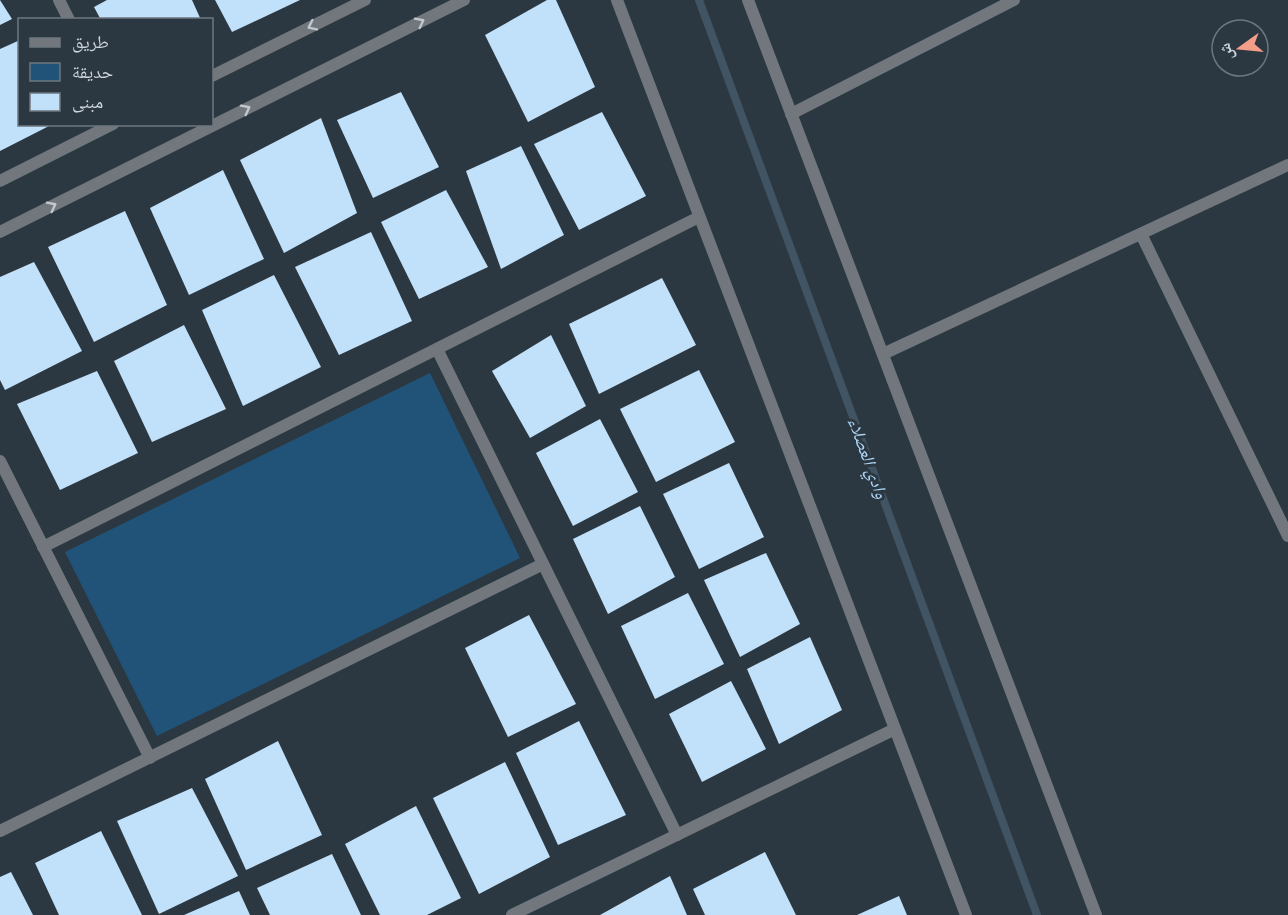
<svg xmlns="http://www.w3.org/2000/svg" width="1288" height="915" viewBox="0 0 1288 915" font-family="'DM Sans','Noto Naskh Arabic',sans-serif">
<rect width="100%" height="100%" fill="#2c3841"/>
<polygon fill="#205377" points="430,373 520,558 157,736 65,552"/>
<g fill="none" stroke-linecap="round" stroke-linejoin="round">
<polyline stroke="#405463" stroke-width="8" points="699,0 1037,915"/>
</g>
<g fill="#c1e1fb">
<polygon points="0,0 12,19 0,25"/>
<polygon points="107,0 192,0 201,20 101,20 94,7"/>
<polygon points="215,0 300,0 232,32"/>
<polygon points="547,0 556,0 595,87 528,122 485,35"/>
<polygon points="20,40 20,124 53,124 0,151 0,49"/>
<polygon points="401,92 439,167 373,198 337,120"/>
<polygon points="602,112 646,196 579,230 534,144"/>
<polygon points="321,118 357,213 284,253 240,160"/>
<polygon points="521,146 564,235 501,269 466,171"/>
<polygon points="223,170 264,259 189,295 150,208"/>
<polygon points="446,190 488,267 419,299 381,222"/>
<polygon points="125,211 167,305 94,342 48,247"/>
<polygon points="371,232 412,321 339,355 295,267"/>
<polygon points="34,262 82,351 5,390 0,380 0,277"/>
<polygon points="274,275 321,367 243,406 202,310"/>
<polygon points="662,278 696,345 599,394 569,324"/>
<polygon points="184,325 226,409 152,442 114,361"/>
<polygon points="551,335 586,406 530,438 492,371"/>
<polygon points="699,370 735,442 656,482 620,409"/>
<polygon points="97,371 138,453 60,490 17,404"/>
<polygon points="600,419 638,492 573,526 536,453"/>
<polygon points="729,463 764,537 699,569 663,494"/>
<polygon points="640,506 675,577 608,614 573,539"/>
<polygon points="766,553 800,624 740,657 704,580"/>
<polygon points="688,593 724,664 655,699 621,626"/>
<polygon points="529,615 576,704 508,737 465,648"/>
<polygon points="810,637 842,710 779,744 747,669"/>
<polygon points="731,681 766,749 702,782 669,714"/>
<polygon points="579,721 626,815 558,845 516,753"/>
<polygon points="278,741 322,835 246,870 205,779"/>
<polygon points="505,762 550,857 479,894 433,798"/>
<polygon points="192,788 238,876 159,914 117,821"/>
<polygon points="416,806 461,898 427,915 380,915 345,844"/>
<polygon points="101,831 142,915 59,915 35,863"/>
<polygon points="765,852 796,915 705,915 693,889"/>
<polygon points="332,854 361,915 270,915 257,888"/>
<polygon points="11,872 33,915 0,915 0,877"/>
<polygon points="670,876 687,915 600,915"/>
<polygon points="239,891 250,915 184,915"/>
<polygon points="899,896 907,915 857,915"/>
</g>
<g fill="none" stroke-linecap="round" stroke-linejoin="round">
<g stroke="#71777c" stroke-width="12">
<polyline points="59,0 69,20"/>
<polyline points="617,0 966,915"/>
<polyline points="748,0 1096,915"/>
<polyline points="212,76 365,0"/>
<polyline points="791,114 1014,0"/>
<polyline points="0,181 113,124"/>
<polyline points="0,232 464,0"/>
<polyline points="1141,234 1288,536"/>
<polyline points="437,349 677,835"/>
<polyline points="883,354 1288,165"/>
<polyline points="0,461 150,758"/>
<polyline points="43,547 699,217"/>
<polyline points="0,831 543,564"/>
<polyline points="512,915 895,729"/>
</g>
</g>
<defs><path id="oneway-chevron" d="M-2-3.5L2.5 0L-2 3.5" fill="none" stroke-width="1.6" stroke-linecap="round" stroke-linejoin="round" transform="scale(1.5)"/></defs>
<g stroke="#c0c7ce">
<use href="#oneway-chevron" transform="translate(420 22) rotate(-27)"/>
<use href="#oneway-chevron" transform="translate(312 26) rotate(154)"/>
<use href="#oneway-chevron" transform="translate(246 109) rotate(-27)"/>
<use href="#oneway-chevron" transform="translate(52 206) rotate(-27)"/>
</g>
<g text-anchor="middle" stroke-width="6" stroke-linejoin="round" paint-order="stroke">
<g font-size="18" font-style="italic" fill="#acd3f3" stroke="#2c3841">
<text transform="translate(868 458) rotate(70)" y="6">وادي العصلاء</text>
</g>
</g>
<rect x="18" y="18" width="195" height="108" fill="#2c3841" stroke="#6d777f" stroke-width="1.5"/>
<rect x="30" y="38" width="30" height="9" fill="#71777c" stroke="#6d777f" stroke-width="1.5"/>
<text x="72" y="48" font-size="18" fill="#ced5dc">طريق</text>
<rect x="30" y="63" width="30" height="18" fill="#205377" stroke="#6d777f" stroke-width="1.5"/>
<text x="72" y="78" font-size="18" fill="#ced5dc">حديقة</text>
<rect x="30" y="93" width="30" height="18" fill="#c1e1fb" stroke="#6d777f" stroke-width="1.5"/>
<text x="72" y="108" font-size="18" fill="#ced5dc">مبنى</text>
<g transform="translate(1240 48) rotate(255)"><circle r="28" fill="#2c3841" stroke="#6d777f" stroke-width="1.5"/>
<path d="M0-4.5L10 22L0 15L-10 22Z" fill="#f49e8a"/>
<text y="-9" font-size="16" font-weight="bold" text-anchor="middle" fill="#ced5dc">ش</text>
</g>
</svg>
